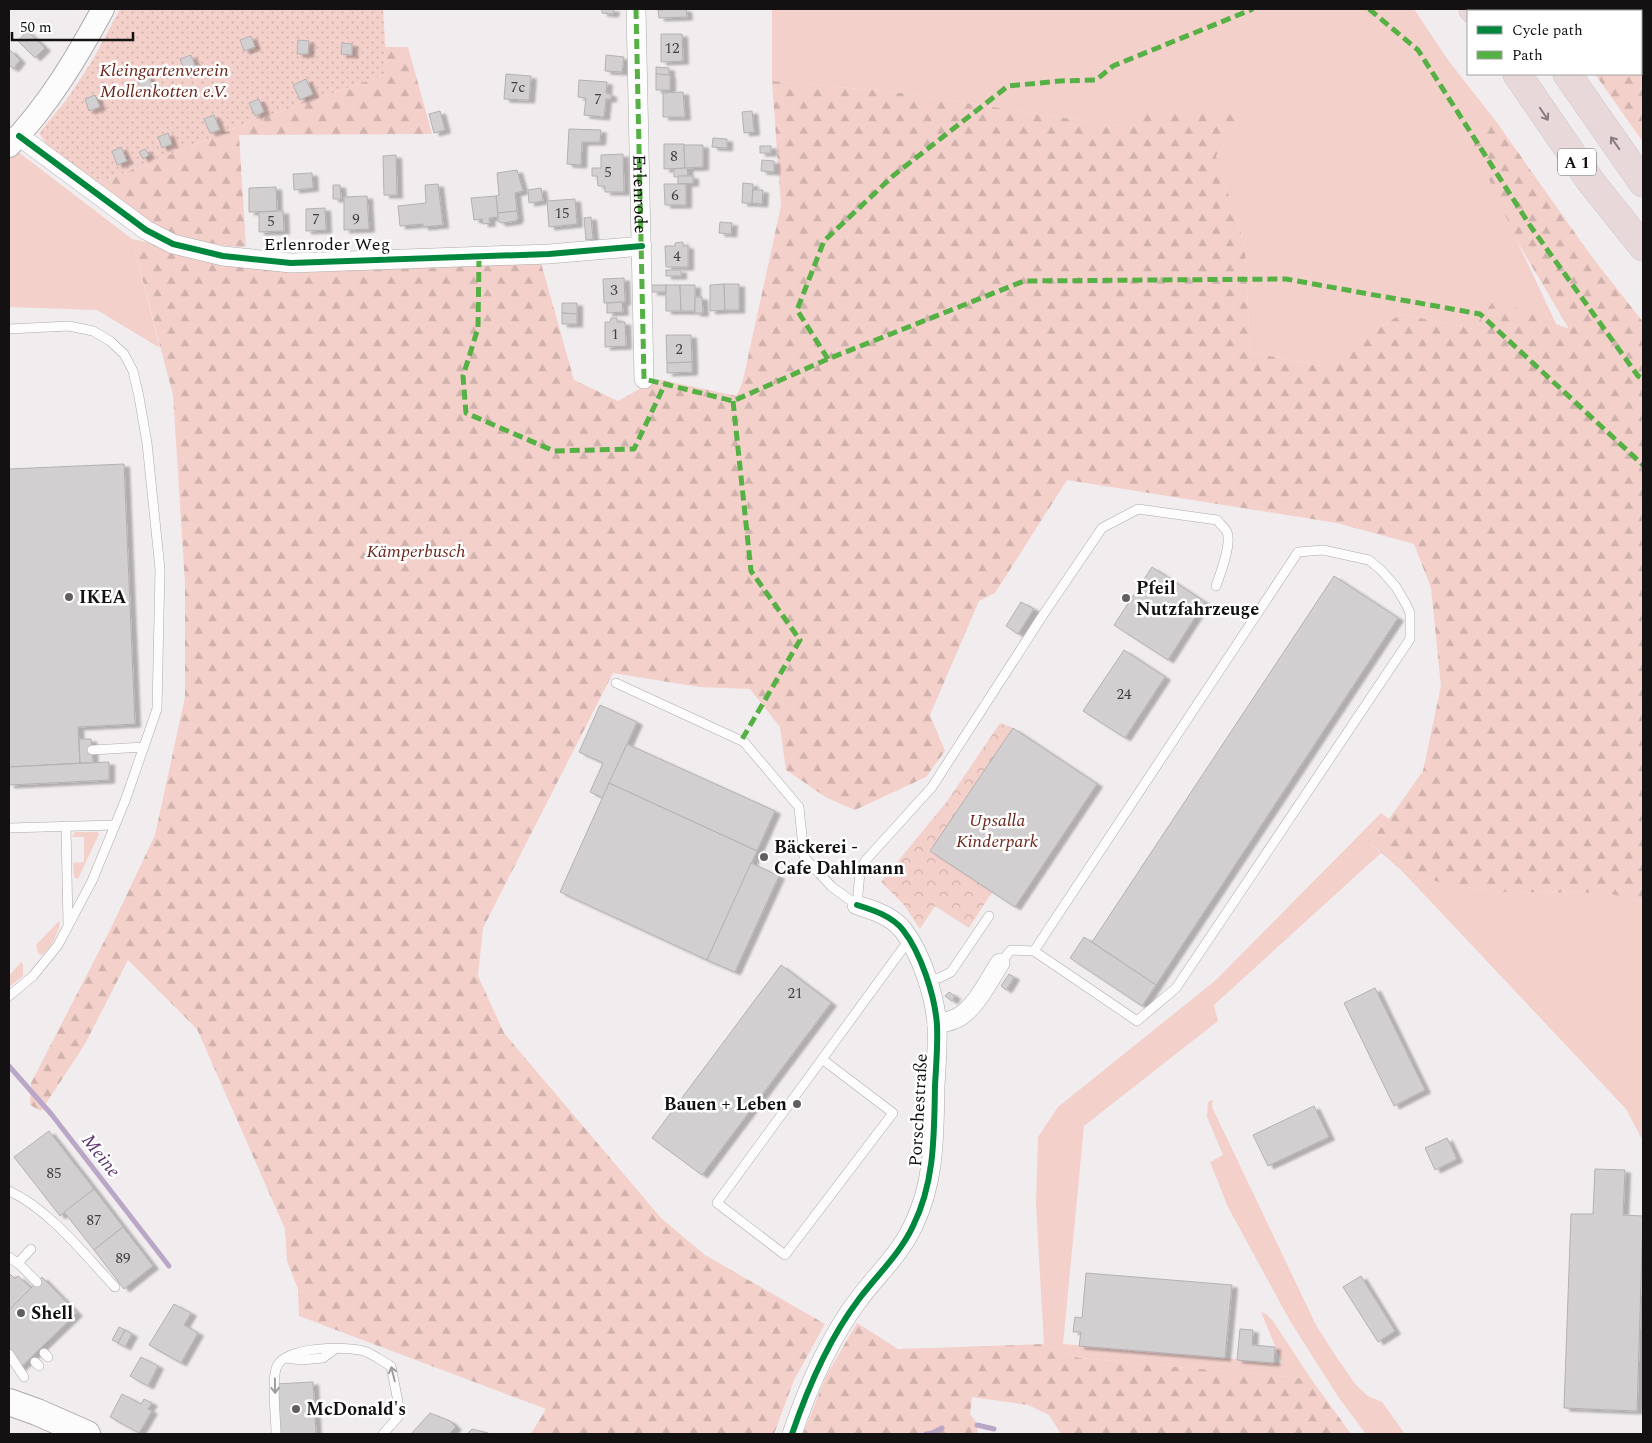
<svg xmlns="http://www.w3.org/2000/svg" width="1652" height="1443" viewBox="0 0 1652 1443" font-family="Spectral,serif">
<defs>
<pattern id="forest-firs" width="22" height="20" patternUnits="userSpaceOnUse" patternTransform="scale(1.25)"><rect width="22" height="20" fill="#f4d0cb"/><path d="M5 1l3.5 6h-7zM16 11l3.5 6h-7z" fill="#d0b2ad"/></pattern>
<pattern id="park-crowns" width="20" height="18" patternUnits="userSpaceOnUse" patternTransform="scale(1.25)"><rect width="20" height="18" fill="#f4d0cb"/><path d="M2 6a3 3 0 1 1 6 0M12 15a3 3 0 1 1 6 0" fill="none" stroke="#d0b2ad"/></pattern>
<pattern id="garden-dots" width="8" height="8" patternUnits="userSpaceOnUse" patternTransform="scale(1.25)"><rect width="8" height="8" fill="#f4d0cb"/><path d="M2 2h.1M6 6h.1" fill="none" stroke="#d0b2ad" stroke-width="1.8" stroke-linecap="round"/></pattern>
<filter id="shadow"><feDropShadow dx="5.5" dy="3" stdDeviation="1" flood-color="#0004"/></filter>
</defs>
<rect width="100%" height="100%" fill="#f1ecee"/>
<g fill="#f4d0cb">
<polygon points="772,9 1414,9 1448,60 1495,120 1517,241 1559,330 1473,329 1401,314 1322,366 1250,352 1245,245 1216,156 1246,109 1140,109 1118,126 894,92 772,81"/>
<polygon points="17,151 132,239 160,348 97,310 9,307 9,159"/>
<polygon points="1381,813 1389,819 1368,841 1381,853 1214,1005 1218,1021 1084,1126 1063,1344 1282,1363 1261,1312 1266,1314 1273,1321 1311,1379 1079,1358 1044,1344 1036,1205 1038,1137 1058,1107 1216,980"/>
<polygon points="75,832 98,832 99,834 78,879 74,877 73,863 84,862 84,837 72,837"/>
<polygon points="1401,870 1442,883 1495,892 1607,893 1643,902 1643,1141 1626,1109"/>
<path d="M58,922H60C59,932 50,950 41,955L38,953L36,945Z"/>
<polygon points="21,962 23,964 23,976 9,987 9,976"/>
<polygon points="1213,1100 1212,1107 1316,1325 1335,1355 1356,1385 1368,1396 1382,1402 1405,1434 1366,1434 1339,1398 1290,1321 1228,1207 1210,1162 1223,1155 1207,1117 1208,1102"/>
</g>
<g fill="url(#forest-firs)">
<polygon points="1550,9 1643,9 1643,142 1595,74 1641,74 1641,11 1551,11"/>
<polygon points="385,47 408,47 432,134 239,135 246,247 228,246 169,236 96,184 237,127 387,74"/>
<polygon points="772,81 894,92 1118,126 1140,109 1246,109 1216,156 1245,245 1250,352 1321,366 1401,314 1473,329 1494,300 1569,329 1517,241 1469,136 1495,120 1592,257 1643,322 1643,902 1607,893 1495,892 1442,883 1401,870 1368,841 1389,819 1423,771 1441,686 1431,588 1414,544 1337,523 1067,480 995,593 979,601 930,715 945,751 926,777 855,810 827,798 786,770 780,727 750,689 699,687 613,673 483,928 478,976 504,1033 661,1218 705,1255 825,1324 794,1380 774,1434 531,1434 546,1409 299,1316 298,1289 287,1261 285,1229 197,1029 128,960 85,1044 41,1111 30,1105 31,1083 111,928 155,835 185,697 185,583 173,395 132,239 291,273 541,263 574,380 618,401 657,379 737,396 743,380 781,206"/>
<polygon points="857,1323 898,1349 1044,1344 1079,1358 1311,1379 1351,1434 1061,1434 1049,1415 1028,1405 972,1397 970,1414 976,1422 978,1434 803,1434 826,1376"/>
</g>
<polygon fill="url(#park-crowns)" points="1000,723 1013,728 1097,784 1015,907 992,892 969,928 935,906 920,929 904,905 881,882 948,800"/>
<polygon fill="url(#garden-dots)" points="120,9 383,9 387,74 237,127 96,184 51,151 39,133 67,99 92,61"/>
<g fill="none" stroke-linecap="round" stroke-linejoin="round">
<g stroke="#baa7c8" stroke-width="5">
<polyline points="9,1066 52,1115 169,1266"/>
<polyline points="977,1425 994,1429"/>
<polyline points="926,1434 932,1433 942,1428"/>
</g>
</g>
<g fill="#d2cfd1" stroke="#b4b1b3" filter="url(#shadow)">
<polygon points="602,9 614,9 613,14 602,13"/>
<polygon points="663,9 686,9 687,17 659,18 658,10 663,10"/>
<polygon points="27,31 45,48 35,58 18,41"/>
<polygon points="661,34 682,34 683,61 661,62"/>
<polygon points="251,36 255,47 244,51 240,40"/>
<polygon points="298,40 309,41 308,54 297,54"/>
<polygon points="342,43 352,44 352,55 341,54"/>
<polygon points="9,49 20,60 13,69 11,66 9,68"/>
<polygon points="191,55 197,70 186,74 180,59"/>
<polygon points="606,55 624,57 622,72 605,71"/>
<polygon points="656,67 669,68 669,75 656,74"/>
<polygon points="506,74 531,76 529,100 504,99"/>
<polygon points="656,74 670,75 670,90 656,90"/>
<polygon points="148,75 153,86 142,90 137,80"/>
<polygon points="306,79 313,94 300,100 293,85"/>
<polygon points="579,80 607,82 606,93 611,94 611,99 606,99 604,117 584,115 586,98 578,97"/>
<polygon points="683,92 685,117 663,117 663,93"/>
<polygon points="95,95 100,107 89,111 85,99"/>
<polygon points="259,99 264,112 255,116 249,103"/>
<polygon points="440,111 445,130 434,133 429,114"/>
<polygon points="752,111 754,132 744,133 742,112"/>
<polygon points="214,115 220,130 210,133 204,119"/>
<polygon points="569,129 601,130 600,142 582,142 581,165 567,164"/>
<polygon points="168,133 172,144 162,148 158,137"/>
<polygon points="713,138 727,139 727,148 712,147"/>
<polygon points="664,144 684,144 685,168 664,169"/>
<polygon points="684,145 703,145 703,167 685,168"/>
<rect x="760" y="146" width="11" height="7"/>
<polygon points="121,147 127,161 117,165 112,151"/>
<polygon points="145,149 149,155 143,159 139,152"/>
<polygon points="623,154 624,192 605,192 605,186 598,186 597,176 592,176 592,168 601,168 601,155"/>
<polygon points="396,155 397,195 384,195 383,156"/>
<polygon points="762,160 774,161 774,172 761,171"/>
<polygon points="685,168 687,168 688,176 674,177 674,169"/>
<polygon points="517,170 523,191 515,193 517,211 498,213 496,196 499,195 497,173"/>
<polygon points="312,173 313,188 294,190 293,174"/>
<polygon points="678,176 693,176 693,183 678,184"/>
<polygon points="743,183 753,184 752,203 742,203"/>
<polygon points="438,184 443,225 423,227 423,224 400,226 398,206 426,203 425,185"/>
<polygon points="664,184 686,184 686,205 665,205"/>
<polygon points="333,185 340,185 341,199 333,199"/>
<polygon points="276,187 277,211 249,212 249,188"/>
<polygon points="541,188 543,201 529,203 528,190"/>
<polygon points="753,190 763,190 762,204 752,203"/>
<polygon points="367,196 369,229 344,230 344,197"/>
<polygon points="496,196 498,217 489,218 490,223 483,224 482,219 474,220 471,198"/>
<polygon points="575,199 577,224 549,227 547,201"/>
<polygon points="325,208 326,230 306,231 306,209"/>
<polygon points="283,211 284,231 259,232 259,212"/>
<polygon points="517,211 518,218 516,221 501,223 498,221 498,213"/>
<polygon points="591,217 593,239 586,240 584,218"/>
<polygon points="720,222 732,223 731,234 719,233"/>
<polygon points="683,242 683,246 688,246 688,267 666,267 665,246 675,246 675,243"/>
<rect x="666" y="270" width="15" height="6"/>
<polygon points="624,278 625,302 604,303 603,279"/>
<polygon points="724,284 725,310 710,311 710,285"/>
<polygon points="724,284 739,284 739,310 725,310"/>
<rect x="652" y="285" width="14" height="7"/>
<polygon points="666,285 680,285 681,311 666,311"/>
<polygon points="680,285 695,285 695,311 681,311"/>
<polygon points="695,297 702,297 703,313 695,313"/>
<polygon points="622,302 623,312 607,313 607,303"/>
<polygon points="562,303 577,303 577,314 562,313"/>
<polygon points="562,313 577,314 577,324 562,324"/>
<polygon points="611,318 617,318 617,322 625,322 626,346 605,347 605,322 610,322"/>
<polygon points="666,335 691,335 692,362 667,363"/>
<polygon points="692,362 692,372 667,373 667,363"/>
<polygon points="124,464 135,724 78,727 80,763 9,767 9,469"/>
<polygon points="1152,567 1205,602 1168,660 1114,625"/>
<polygon points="1334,576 1398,618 1156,985 1092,942"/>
<polygon points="1021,602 1034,609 1018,634 1006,626"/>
<polygon points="1124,650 1165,677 1125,738 1083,711"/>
<polygon points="600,705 637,722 603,798 590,792 603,763 579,752"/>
<polygon points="1013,728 1097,784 1015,907 930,851"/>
<polygon points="79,739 91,739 93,763 80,763"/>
<polygon points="627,744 775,811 757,851 609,783"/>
<polygon points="109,762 109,780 9,785 9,767"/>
<polygon points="609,783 757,851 707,960 560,892"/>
<polygon points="751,863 779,876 735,972 707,960"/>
<polygon points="1084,937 1156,985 1142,1006 1070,958"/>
<polygon points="781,965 831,1003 702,1175 652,1138"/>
<polygon points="1009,974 1014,977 1006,990 1001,986"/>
<polygon points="1375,988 1425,1090 1394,1106 1344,1003"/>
<polygon points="949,992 955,996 952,1001 945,996"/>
<polygon points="1314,1106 1329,1137 1268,1166 1253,1135"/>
<polygon points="49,1131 94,1189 60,1216 14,1157"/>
<polygon points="1447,1138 1457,1159 1435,1170 1425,1148"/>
<polygon points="1595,1169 1625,1170 1623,1215 1643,1216 1637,1411 1564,1408 1571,1214 1593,1214"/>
<polygon points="94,1189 123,1227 94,1250 64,1212"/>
<polygon points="123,1227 153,1266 124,1289 94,1250"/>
<polygon points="9,1273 15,1279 18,1276 35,1292 9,1317"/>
<polygon points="1086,1273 1232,1285 1225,1358 1079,1346 1081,1332 1073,1332 1075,1317 1082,1318"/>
<polygon points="1361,1276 1395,1331 1378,1342 1343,1287"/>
<polygon points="42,1277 77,1313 20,1368 9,1356 9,1310"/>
<polygon points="174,1304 191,1313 184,1325 198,1333 181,1363 149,1345"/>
<polygon points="119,1327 125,1330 118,1343 112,1340"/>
<polygon points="1240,1329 1253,1330 1252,1345 1275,1347 1274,1363 1237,1360"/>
<polygon points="125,1330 132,1334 125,1347 118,1343"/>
<polygon points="141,1357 158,1366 148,1386 130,1376"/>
<polygon points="313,1382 316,1434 278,1434 275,1384"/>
<polygon points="122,1394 141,1404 144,1399 152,1403 148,1409 152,1411 139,1433 110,1417"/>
<polygon points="430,1413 450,1421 456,1427 449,1434 411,1434"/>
<polygon points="472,1429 488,1433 489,1434 467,1434"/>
</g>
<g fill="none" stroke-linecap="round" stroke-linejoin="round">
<g stroke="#adaaab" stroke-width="10">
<g id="service">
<polyline points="9,329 69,326 93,331 110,341 124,354 133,371 139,397 147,443 160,569 157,709 125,801 92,881 58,945 33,976 9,996"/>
<polyline points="616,683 744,742 799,807 804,857 832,887 857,905"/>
<polyline points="92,750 144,747"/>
<polyline points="66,826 68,924"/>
<polyline points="9,828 115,825"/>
<path d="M857,905L860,872L865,861L932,787L1043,615L1102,528L1138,509L1217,520C1220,524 1225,528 1227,532C1232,545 1220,574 1216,586"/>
<polyline points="1000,963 1011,950 1034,951 1298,552 1323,550 1369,560 1381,570 1396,587 1406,604 1410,613 1410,639 1176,988 1137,1021 1034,951"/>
<polyline points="928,978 939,978 951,972 989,916"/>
<polyline points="822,1059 893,1113 785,1255 717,1203 909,940"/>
<path d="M9,1191C49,1209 85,1255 115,1287"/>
<polyline points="9,1257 20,1265 37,1282"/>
<polyline points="18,1263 31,1249"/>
<polyline points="44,1353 48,1357"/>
<polyline points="9,1354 24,1377"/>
<polyline points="286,1358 301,1360 323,1358 335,1349"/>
<polyline points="35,1362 39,1366"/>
<path d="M276,1434C276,1418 271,1379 277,1366C287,1346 346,1346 364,1351C373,1354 383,1362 391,1366L399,1407L398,1417L383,1434"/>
</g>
</g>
<g stroke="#adaaab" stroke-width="20">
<g id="minor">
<polyline points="636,9 644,379"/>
<polyline points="19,136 146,230 173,244 223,256 291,263 549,254 642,246"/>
<path d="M937,1025C944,1022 952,1021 959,1017C976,1007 989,980 1000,963"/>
<path d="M792,1434C808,1387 828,1340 859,1299C877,1275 900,1254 913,1226C935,1182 934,1134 935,1086C936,1066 938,1045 937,1025C935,996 921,953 903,930C892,916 873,910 857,905"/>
</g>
</g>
<g stroke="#adaaab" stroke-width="24">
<path id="tertiary" d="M9,146C48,106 77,57 103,9"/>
</g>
<g stroke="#adaaab" stroke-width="28">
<polyline id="secondary" points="9,1402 37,1412 87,1434"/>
</g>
<g stroke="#cbc8c9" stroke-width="29">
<g id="motorway">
<polyline points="1473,9 1475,11"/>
<polyline points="1525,9 1526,11"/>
<polyline points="1517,74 1591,182 1643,247"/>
<polyline points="1567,74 1643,183"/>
</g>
</g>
<use href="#service" stroke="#fdfcfc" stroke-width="9"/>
<use href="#minor" stroke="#fdfcfc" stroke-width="19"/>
<use href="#tertiary" stroke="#fdfcfc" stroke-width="22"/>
<use href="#secondary" stroke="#fdfcfc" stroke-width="26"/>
<use href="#motorway" stroke="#e8d8da" stroke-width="28"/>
<g stroke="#55b144" stroke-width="5" stroke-dasharray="10 5" stroke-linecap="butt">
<path id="s1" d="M636,9L644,379L733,401L828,359L1024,281L1286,279L1480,314L1643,465"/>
<polyline points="1369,9 1418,50 1531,227 1638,376 1643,379"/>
<polyline points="479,257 478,328 463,376 466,413 554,451 634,449 665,384"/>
<polyline points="828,359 797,310 824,241 894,175 1008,86 1060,81 1096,80 1113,66 1253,9"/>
<polyline points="733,401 751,571 800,640 741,741"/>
</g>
<g stroke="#fff" stroke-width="9">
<g id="cycleway">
<polyline points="19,136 146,230 173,244 223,256 291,263 549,254 642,246"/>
<path d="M792,1434C808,1387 828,1340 859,1299C877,1275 900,1254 913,1226C935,1182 934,1134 935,1086C936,1066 938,1045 937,1025C935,996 921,953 903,930C892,916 873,910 857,905"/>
</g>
</g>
<use href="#cycleway" stroke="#00873e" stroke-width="6"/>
</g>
<defs><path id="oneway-shaft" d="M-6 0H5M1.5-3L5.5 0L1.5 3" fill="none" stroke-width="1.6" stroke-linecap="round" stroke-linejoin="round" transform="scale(1.25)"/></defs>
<g stroke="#887e80">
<use href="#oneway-shaft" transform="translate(1544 114) rotate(56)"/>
<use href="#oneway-shaft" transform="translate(1615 143) rotate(-125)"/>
</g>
<g stroke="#9f9e9e">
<use href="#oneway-shaft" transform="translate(393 1374) rotate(-104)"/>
<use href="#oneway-shaft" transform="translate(275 1386) rotate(89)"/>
</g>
<g fill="#615e5f" stroke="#fff" stroke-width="2">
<circle cx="69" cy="597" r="5"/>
<circle cx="1126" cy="598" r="5"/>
<circle cx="764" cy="857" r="5"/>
<circle cx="797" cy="1104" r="5"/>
<circle cx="21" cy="1313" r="5"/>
<circle cx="296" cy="1409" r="5"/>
</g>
<g text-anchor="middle" stroke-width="5" stroke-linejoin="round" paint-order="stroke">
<g font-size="15" fill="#434042">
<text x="672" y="53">12</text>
<text x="518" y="92">7c</text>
<text x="598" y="104">7</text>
<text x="674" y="161">8</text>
<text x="608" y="177">5</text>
<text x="675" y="200">6</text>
<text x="562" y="218">15</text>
<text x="316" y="224">7</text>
<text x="356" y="224">9</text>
<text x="271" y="226">5</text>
<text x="677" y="261">4</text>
<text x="614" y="295">3</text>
<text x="615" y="339">1</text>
<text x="679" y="354">2</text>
<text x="1124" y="699">24</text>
<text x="795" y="998">21</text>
<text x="54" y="1178">85</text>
<text x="94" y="1225">87</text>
<text x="123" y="1263">89</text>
</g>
<rect fill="#fff" stroke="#5a5859" stroke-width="1" x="1558" y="148.5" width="38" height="27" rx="4"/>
<g font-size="16" font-weight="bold" fill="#131112">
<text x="1577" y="168">A 1</text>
</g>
<g font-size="18" font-style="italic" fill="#6c261c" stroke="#fff">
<text x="164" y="76">Kleingartenverein<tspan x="164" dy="21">Mollenkotten e.V.</tspan></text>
<text x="416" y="557">Kämperbusch</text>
<text x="997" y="826">Upsalla<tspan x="997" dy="21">Kinderpark</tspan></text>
</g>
<g font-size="18" fill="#131112" stroke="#fff">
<text dy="6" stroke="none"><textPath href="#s1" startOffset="185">Erlenrode</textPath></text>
<text x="327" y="250">Erlenroder Weg</text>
<text transform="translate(918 1110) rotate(-87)" y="6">Porschestraße</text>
</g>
<g font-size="18" font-weight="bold" fill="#131112" stroke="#fff" text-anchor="start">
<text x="1136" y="594">Pfeil<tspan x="1136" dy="21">Nutzfahrzeuge</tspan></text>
<text x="79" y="603">IKEA</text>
<text x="774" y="853">Bäckerei -<tspan x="774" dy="21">Cafe Dahlmann</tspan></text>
<text x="787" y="1110" text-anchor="end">Bauen + Leben</text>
<text x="31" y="1319">Shell</text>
<text x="306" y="1415">McDonald's</text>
</g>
<g font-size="19" font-style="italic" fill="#58356f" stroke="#fff">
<text transform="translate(102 1155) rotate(52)" y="7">Meine</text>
</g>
</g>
<rect width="1652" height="1443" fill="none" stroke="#131112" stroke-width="20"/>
<rect x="1467" y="10" width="175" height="65" fill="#ffffff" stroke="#a1a0a0"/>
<rect x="1477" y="26" width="25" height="8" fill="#00873e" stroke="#a1a0a0"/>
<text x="1512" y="35" font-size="15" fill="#131112">Cycle path</text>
<rect x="1477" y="51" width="25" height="8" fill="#55b144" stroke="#a1a0a0"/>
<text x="1512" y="60" font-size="15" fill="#131112">Path</text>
<path d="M12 32v8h121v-8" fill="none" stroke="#131112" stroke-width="2.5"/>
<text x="20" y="32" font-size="15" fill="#131112" stroke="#ffffff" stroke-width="4" paint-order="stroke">50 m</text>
</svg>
